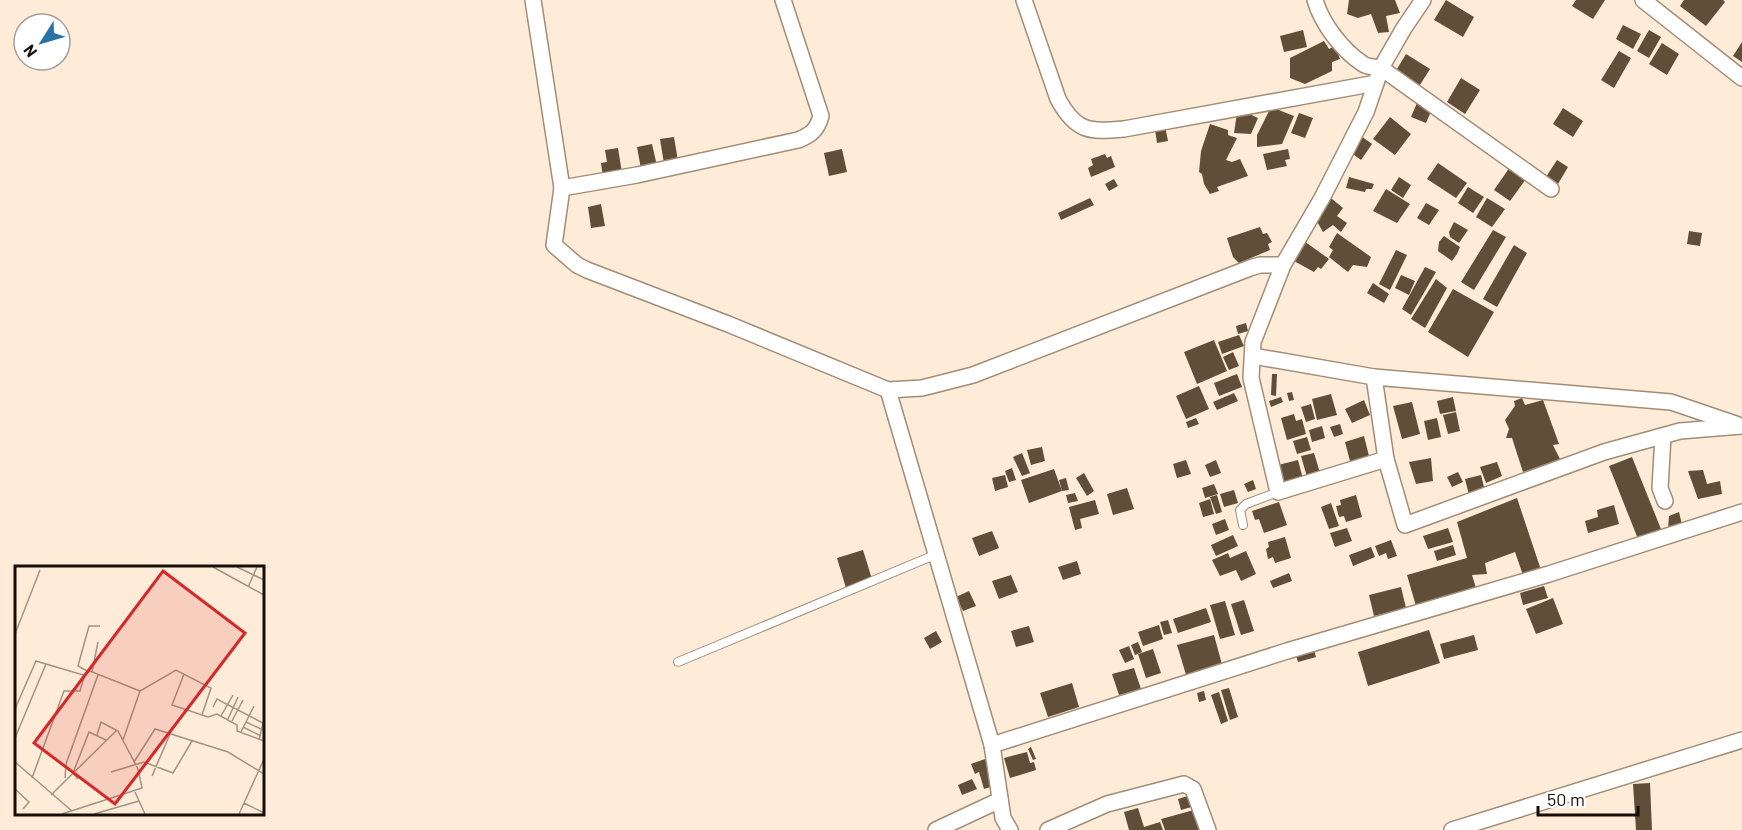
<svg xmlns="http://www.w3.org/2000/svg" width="1742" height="830" viewBox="0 0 1742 830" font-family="Barlow,sans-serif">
<rect width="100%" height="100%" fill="#feecd9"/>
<g fill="#604e39">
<polygon points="1349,0 1395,0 1400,13 1386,16 1389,32 1378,33 1371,14 1358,18 1347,14"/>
<polygon points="1446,0 1474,17 1463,37 1434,20"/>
<polygon points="1576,0 1605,0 1593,19 1572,6"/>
<polygon points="1684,0 1723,0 1725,2 1706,26 1680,6"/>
<polygon points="1623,25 1641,34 1633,49 1616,39"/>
<polygon points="1303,30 1307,47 1284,52 1280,36"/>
<polygon points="1649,30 1661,37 1649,58 1637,51"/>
<polygon points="1324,41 1329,49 1335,46 1340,59 1332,62 1332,71 1305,84 1290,78 1290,58"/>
<polygon points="1742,42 1742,62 1733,56"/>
<polygon points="1662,43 1679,54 1667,75 1649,64"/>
<polygon points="1619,51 1631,58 1614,88 1601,80"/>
<polygon points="1406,54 1430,69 1418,88 1394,74"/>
<polygon points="1461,78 1480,90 1465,114 1447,102"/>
<polygon points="1417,103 1432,109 1426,123 1411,117"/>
<polygon points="1271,107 1294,116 1282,144 1257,147 1257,135"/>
<polygon points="1563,108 1583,121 1573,137 1553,124"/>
<polygon points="1237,113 1247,113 1258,118 1251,134 1234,133"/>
<polygon points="1299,113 1313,118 1305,138 1291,133"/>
<polygon points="1390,117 1411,134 1395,155 1373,139"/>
<polygon points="1210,124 1228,130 1228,135 1237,138 1226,160 1232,162 1240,159 1248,176 1217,187 1219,191 1210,194 1204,184 1202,174 1199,172 1201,151"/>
<polygon points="1165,126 1168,141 1157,143 1155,129"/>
<polygon points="1361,136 1372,144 1361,160 1350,152"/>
<polygon points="674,137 678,161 664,164 660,139"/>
<polygon points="652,144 657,166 641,169 637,147"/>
<polygon points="618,148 622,173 603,177 601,163 607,162 605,150"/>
<polygon points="842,149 847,172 829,176 824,153"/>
<polygon points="1288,149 1290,159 1285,160 1287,166 1267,170 1263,154"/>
<polygon points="1105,154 1107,158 1111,156 1115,167 1091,177 1088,168 1093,165 1091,159"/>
<polygon points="1557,160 1568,167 1558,184 1546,177"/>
<polygon points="1438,163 1467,183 1456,198 1427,179"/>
<polygon points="1510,167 1526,179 1510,201 1494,190"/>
<polygon points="1349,177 1374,184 1372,189 1366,189 1365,192 1346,188"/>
<polygon points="1399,177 1411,185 1403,198 1391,190"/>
<polygon points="1114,179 1118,186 1109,191 1105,184"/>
<polygon points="1468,187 1484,197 1473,213 1458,203"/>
<polygon points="1386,189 1410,204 1397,223 1373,211"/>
<polygon points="1326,194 1343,208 1337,216 1347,223 1341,232 1333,225 1323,232 1315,218"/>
<polygon points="1090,198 1094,205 1061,220 1058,213"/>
<polygon points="1487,198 1505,209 1492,227 1476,217"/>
<polygon points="1426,203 1439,210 1429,225 1417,218"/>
<polygon points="601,204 605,226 591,228 588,207"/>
<polygon points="1454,222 1468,230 1459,243 1450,237 1449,232"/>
<polygon points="1260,227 1263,234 1267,233 1272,242 1268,244 1270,250 1239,263 1233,257 1227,238"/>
<polygon points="1493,230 1506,237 1474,290 1461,282"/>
<polygon points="1689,231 1702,233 1700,246 1687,244"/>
<polygon points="1337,233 1371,257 1367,267 1353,265 1348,272 1329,257 1333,250 1329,247"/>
<polygon points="1444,236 1460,247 1457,254 1452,261 1438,251 1439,242"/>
<polygon points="1304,241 1329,259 1321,269 1318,267 1314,272 1294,261"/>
<polygon points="1514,245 1527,253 1497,307 1483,299"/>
<polygon points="1396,250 1407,255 1390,290 1379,284"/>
<polygon points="1425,267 1436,272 1411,315 1402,309"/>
<polygon points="1401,275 1415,281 1409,295 1395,288"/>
<polygon points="1436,279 1447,288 1425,328 1411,319"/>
<polygon points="1373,283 1389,294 1384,303 1367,293"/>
<polygon points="1453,289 1494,312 1468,357 1428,332"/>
<polygon points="1246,323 1248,331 1238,334 1236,326"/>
<polygon points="1239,335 1244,346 1222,354 1218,342"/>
<polygon points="1214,340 1227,371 1197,384 1184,352"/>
<polygon points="1233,352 1239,366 1229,370 1223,357"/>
<polygon points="1237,374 1242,387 1219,396 1214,383"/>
<polygon points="1272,374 1277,374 1276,396 1271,395"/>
<polygon points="1199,386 1209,409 1186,419 1176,396"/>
<polygon points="1292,392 1294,400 1289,401 1287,393"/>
<polygon points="1234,393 1238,401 1217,410 1213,402"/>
<polygon points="1331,394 1337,415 1317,420 1312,399"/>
<polygon points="1281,397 1283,402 1271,407 1269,401"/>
<polygon points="1453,397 1456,411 1440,414 1437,401"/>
<polygon points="1522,398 1525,405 1543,400 1559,444 1553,445 1560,459 1523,472 1512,438 1506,438 1509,429 1505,420 1515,406 1514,401"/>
<polygon points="1364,400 1370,415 1352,423 1345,409"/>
<polygon points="1412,402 1420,434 1402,439 1393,406"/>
<polygon points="1311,404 1315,419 1306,422 1301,407"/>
<polygon points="1456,412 1460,431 1448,434 1443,415"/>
<polygon points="1294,414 1296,421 1302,419 1306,434 1287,440 1281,418"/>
<polygon points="1196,418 1199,424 1188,428 1186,422"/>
<polygon points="1437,418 1441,437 1428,440 1424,421"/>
<polygon points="1340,424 1343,434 1334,437 1330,427"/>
<polygon points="1322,426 1325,438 1312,442 1309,430"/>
<polygon points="1364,436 1370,460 1351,465 1345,442"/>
<polygon points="1307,437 1311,450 1297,454 1293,441"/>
<polygon points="1042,447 1045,461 1031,465 1027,450"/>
<polygon points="1022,453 1030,473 1022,476 1013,457"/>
<polygon points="1314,453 1320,473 1307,477 1301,456"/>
<polygon points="1632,457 1663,534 1640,544 1609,466"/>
<polygon points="1431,458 1433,481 1416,484 1409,462"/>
<polygon points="1186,460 1191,474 1177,478 1173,464"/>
<polygon points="1216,460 1221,473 1210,477 1205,465"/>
<polygon points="1298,460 1303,479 1283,484 1278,465"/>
<polygon points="1497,462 1502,476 1486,483 1480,467"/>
<polygon points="1012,468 1016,480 1009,482 1005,471"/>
<polygon points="1054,469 1062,491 1029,503 1021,480"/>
<polygon points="1703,470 1707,484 1720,481 1722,494 1698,499 1688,471"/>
<polygon points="1458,472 1463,482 1452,487 1447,477"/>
<polygon points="1084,473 1094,491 1087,496 1076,478"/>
<polygon points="1005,475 1008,487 995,491 992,478"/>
<polygon points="1481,475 1485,491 1469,495 1465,479"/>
<polygon points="1066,478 1069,490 1062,491 1059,480"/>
<polygon points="1253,480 1256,489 1248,492 1244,484"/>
<polygon points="1214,484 1218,494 1205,498 1202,488"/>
<polygon points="1127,488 1134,509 1113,515 1107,494"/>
<polygon points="1234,490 1238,503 1224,507 1220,494"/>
<polygon points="1075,493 1078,501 1068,503 1066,495"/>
<polygon points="1217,495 1222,512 1216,514 1210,497"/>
<polygon points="1356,495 1362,517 1346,522 1344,516 1339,517 1336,506 1341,505 1340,500"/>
<polygon points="1517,498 1542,573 1524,578 1515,552 1485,563 1487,574 1472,575 1476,588 1416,606 1407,575 1467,558 1457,522"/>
<polygon points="1210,499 1214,514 1203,517 1199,503"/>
<polygon points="1095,500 1099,514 1080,519 1082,528 1075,530 1069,507"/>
<polygon points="1279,502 1287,525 1264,533 1259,519 1255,520 1252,511"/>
<polygon points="1331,503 1339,526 1329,529 1321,507"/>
<polygon points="1614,505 1619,524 1588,533 1585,521 1598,517 1597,510"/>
<polygon points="1679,512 1683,529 1668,529 1669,516"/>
<polygon points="1225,519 1229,530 1216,535 1212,524"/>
<polygon points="1347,528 1352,541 1335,547 1330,533"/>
<polygon points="1448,528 1453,542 1428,549 1423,536"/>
<polygon points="992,531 999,548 979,556 972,538"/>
<polygon points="1233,535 1238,546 1216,556 1211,545"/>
<polygon points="1285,537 1291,558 1275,563 1273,557 1268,559 1266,549 1269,547 1268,542"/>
<polygon points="1391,540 1397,556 1388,559 1386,553 1379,556 1375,546"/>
<polygon points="1453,545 1456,555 1437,561 1434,551"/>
<polygon points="1371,547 1375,557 1353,566 1349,555"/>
<polygon points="863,550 872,579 846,588 837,558"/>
<polygon points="1246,551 1256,574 1241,581 1236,570 1220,576 1212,560 1228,553 1230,558"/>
<polygon points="1077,561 1081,574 1063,580 1058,567"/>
<polygon points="1289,573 1292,581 1273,588 1270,581"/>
<polygon points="1011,575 1018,592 999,599 992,581"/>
<polygon points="1544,586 1548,598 1523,605 1520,593"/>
<polygon points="1401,587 1406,608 1374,616 1369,595"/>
<polygon points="969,591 976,606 963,611 956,597"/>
<polygon points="1553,598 1563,624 1536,634 1526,609"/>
<polygon points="1244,600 1254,631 1241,635 1231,604"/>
<polygon points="1225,601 1235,635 1220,639 1210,605"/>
<polygon points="1206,608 1211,622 1178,633 1173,619"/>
<polygon points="1168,620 1172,633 1164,635 1160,622"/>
<polygon points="1159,625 1163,639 1143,646 1138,632"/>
<polygon points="1029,626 1034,642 1016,647 1011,631"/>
<polygon points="1429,630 1440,663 1368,686 1358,652"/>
<polygon points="936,631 942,642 930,649 924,638"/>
<polygon points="1214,635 1223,668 1187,678 1177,645"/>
<polygon points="1474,635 1478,650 1444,659 1440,644"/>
<polygon points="1138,642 1142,652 1135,655 1131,645"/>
<polygon points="1129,646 1134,659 1125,663 1119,650"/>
<polygon points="1153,649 1161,673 1146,678 1138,654"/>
<polygon points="1314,650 1316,657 1298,662 1296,655"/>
<polygon points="1134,668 1141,689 1119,695 1112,674"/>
<polygon points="1072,683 1079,707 1048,717 1040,693"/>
<polygon points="1229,688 1238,717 1230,720 1221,690"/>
<polygon points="1204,691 1206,700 1199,702 1197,693"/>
<polygon points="1219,692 1228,721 1221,724 1211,695"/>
<polygon points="1031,747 1036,759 1033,760 1028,749"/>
<polygon points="1027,752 1030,763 1034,762 1036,770 1010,778 1004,758"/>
<polygon points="985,759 994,786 984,789 979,772 975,774 971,764"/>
<polygon points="972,779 977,789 962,795 958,785"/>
<polygon points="1650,783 1652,830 1636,830 1633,784"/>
<polygon points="1191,795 1195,806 1181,810 1178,799"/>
<polygon points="1138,808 1144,827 1160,822 1163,830 1129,830 1124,812"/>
<polygon points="1194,810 1200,830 1165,830 1161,819"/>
</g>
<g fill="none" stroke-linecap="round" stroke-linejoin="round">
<g stroke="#a18d77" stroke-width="10">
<g id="service">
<polyline points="1243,525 1240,510 1246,504 1278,492"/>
<polyline points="678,662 937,554"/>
</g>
</g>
<g stroke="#a18d77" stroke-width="18">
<g id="minor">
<polyline points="533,0 562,188 554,245 577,265 587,270 728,324 888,390 922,388 973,375 1250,268 1260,265 1283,265"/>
<path d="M1024,0L1058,99C1076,132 1089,132 1124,129L1376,83"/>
<path d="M1315,0C1322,24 1342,50 1363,64C1367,67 1375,67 1381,68L1551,189"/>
<polyline points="1643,0 1742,78"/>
<path d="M562,188L637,175L798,140C811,135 817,130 821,116L783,0"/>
<polyline points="1253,356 1374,377 1671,402 1736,424"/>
<polyline points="1374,377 1386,459 1405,525 1604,452 1680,431 1742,426"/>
<polyline points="888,390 992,745 1003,818 1010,830"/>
<polyline points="1663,436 1660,488 1665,501"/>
<polyline points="1386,459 1278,492 1251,378 1253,342 1283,265 1322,198 1366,112 1381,68 1404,28 1423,0"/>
<polyline points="992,745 1287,651 1549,574 1742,512"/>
<polyline points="936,830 1000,800"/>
<polyline points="1048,830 1107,804 1184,784 1193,789 1208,830"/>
<polyline points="1452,830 1742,740"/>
</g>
</g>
<use href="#service" stroke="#fff" stroke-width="8"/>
<use href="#minor" stroke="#fff" stroke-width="15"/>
</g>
<g transform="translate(15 566)">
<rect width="249" height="249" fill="#feecd9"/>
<path fill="none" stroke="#a19485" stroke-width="1.5" d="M198,1L249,29M222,1L249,14M233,21L242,1M0,68L25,4M72,105L63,100L74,60H85M77,106L83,76M169,108L157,139L193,151L202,148L222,159V165L249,175M198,141L202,133L248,157L244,174M0,143L21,95L31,98M206,150L218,129M213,153L223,131M217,155L228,134M231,156L248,164M228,161L246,170M226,166L239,140M0,172L31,98L68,109L75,105L125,125M108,174L125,125L161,104L196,122L187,149M0,196L57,245M119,196L140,163L213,186L249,208M96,206L129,196L158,207L177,175M137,210L155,168M17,212L49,125H65L70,108M50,212L51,198L83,109M63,213L58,207L74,166L91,174M0,223L14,236L8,243M120,226L130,248M36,229L102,164M229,237L249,247M47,248L127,222L123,203L103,165L86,156L82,169M79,248L124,235M224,248L249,193"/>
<path fill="#d62828" fill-opacity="0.15" stroke="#d62828" stroke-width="3" d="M148,5L230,67L100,238L19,177Z"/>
<rect width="249" height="249" fill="none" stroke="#160f07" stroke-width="3"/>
</g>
<g transform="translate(42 42) rotate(233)"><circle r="28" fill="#ffffff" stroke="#a29f9c" stroke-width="1.5"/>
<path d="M0-4.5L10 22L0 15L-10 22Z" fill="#2873a6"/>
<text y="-9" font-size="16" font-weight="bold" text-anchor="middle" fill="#160f07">N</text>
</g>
<path d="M1538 806v9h100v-9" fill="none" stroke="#160f07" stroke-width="3"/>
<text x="1547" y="806" font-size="18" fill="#160f07" stroke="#ffffff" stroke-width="4.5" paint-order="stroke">50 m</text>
</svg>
